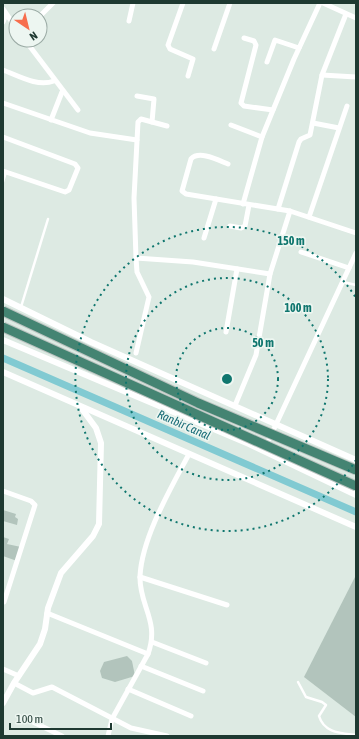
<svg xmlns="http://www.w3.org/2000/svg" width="359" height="739" viewBox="0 0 359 739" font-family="'Asap Condensed',sans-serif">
<rect width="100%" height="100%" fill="#ddeae3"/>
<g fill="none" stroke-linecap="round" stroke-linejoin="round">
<polyline stroke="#81cad2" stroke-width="7" points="3,358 356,512"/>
</g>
<g fill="#b2c4bc">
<polygon points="3,510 16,514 15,517 18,519 17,525 3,521"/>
<polygon points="3,537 9,539 7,544 21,547 17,561 3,556"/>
<polygon points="356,575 356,717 304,677"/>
<polygon points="127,656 132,661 135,676 115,682 102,678 100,671 104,662"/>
</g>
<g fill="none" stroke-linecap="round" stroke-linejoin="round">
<g stroke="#fff" stroke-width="2.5">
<polyline points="3,182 6,172"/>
<polyline points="343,282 356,285"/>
<polyline points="21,307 48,219"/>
<path d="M298,682L306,697L322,702L326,705L319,716C324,733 341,733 356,735"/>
</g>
<g stroke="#fff" stroke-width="5">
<polyline points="183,3 168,45 170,49 193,59 188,76"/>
<polyline points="323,3 356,18"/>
<polyline points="3,9 16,28"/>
<polyline points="40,16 53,3"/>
<polyline points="129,21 133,3"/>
<polyline points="3,22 6,14"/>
<polyline points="244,38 254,41 256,45 241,103 244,106 273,110"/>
<polyline points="25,40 78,110"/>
<polyline points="214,49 230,3"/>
<polyline points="267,62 275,40 299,48"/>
<path d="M3,70C19,76 37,87 54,81"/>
<polyline points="322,75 356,77"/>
<polyline points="137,96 154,99 152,122"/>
<polyline points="3,103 90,133 137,140"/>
<polyline points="51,120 62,92"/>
<polyline points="313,123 339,128"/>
<polyline points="231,125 262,137"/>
<polyline points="3,137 75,164 78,168 69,190 65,192 3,171"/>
<path d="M228,164C218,160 199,150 191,159L182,191L186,194L290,211L356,233"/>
<polyline points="243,204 262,137 294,59 320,3"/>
<polyline points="278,209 299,142 301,139 310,135 322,75 346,14"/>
<polyline points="309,217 347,106"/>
<polyline points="230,226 241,228 245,226 249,205"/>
<polyline points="204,238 216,199"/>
<polyline points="301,252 349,268"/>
<polyline points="136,258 193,262 270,274"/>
<polyline points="226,332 237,269"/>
<polyline points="136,353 149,297 137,272 136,258 134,198 138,122 141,119 167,126"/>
<polyline points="236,403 256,355 270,274 290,211"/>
<polyline points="265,448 356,253"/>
<polyline points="3,491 31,501 35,505 4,602"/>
<polyline points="140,577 227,605"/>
<polyline points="47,613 148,654"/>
<polyline points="152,642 206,663"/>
<polyline points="141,666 203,691"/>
<polyline points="3,669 19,676"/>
<polyline points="14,683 33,693 52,687 131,728 167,736"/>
<polyline points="128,689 191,716"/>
<polyline points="33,722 62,736"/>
<path d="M108,736L112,719L148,654C160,621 139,606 140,576C142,537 171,488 189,454"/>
</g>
<g stroke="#fff" stroke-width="6">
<polyline points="3,299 91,342 356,460"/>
<polyline points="3,340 249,444 356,495"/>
<polyline points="3,372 356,527"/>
<polyline points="3,703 14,683 40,644 45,629 48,608 61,573 93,536 99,524 101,443 96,428 82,409"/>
</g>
<g stroke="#bcc4c1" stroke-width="11" stroke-linecap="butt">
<g id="trunk-bridge">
<polyline points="3,311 198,403 356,470"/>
<polyline points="3,327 356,486"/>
</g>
</g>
<use href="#trunk-bridge" stroke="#448472" stroke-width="9"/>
</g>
<g fill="none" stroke="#0f766e" stroke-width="2" stroke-dasharray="2 4">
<circle cx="227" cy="379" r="51"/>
<circle cx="227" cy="379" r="101"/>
<path d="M356 460A152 152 0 1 1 356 298"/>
</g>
<g text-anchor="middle" stroke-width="3.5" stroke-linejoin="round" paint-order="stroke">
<g font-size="12" font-style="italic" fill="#176b76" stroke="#edf6f1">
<text transform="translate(184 425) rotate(24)" y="4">Ranbir Canal</text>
</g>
</g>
<circle cx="227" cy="379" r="6" fill="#0f766e" stroke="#edf6f1" stroke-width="2"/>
<g font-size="12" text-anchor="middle" font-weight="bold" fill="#0f766e" stroke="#edf6f1" stroke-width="3.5" stroke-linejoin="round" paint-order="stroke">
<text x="291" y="245">150 m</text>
<text x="298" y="312">100 m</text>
<text x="263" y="347">50 m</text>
</g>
<rect width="359" height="739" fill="none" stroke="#1e3931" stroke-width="8"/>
<g transform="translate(28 28) rotate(145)"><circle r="19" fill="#edf6f1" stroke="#9aaaa4"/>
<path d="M0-3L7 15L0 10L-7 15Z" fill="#f76e4d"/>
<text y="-6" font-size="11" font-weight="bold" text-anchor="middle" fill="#1e3931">N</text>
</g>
<path d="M10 723v6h101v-6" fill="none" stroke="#1e3931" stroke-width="2"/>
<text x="16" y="723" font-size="12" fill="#1e3931" stroke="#edf6f1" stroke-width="3" paint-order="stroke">100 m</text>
</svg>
